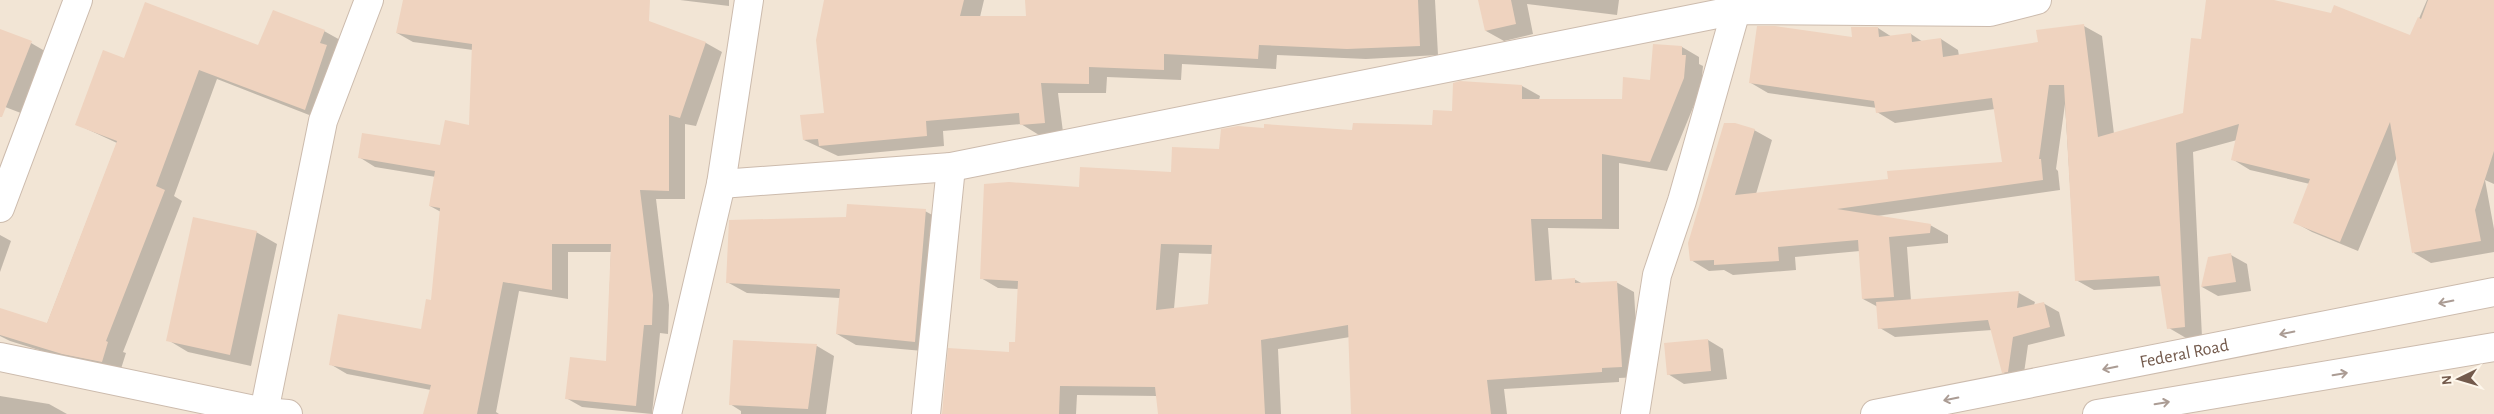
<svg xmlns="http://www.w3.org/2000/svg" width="2494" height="414" viewBox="0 0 2494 414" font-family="'Alegreya Sans',sans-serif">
<rect width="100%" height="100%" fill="#fbf3e6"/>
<rect fill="#f2e5d5" x="0" y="0" width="2494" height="414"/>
<g fill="#0003" fill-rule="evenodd">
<polygon points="404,0 588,0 706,43 722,52 696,126 685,124 685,199 656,199 669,305 668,334 660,333 652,414 582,407 566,398 607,362 611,252 568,252 568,299 519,291 496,412 499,414 425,414 431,390 347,374 330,364 422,330 432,302 441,212 430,206 436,177 375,167 359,157 441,147 470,126 473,50 413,42 397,33"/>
<polygon points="680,0 729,0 729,6"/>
<polygon points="826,0 984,0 980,17 1028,18 1026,0 1435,0 1438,55 1366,59 1277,55 1276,69 1182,64 1181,80 1107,77 1106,93 1058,93 1063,132 1039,135 1021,124 943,131 944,146 838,156 804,140 826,114"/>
<polygon points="1479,0 1619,0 1617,15 1527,4 1533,34 1504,41 1486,31"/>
<polygon points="2207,0 2269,0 2411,37 2427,0 2494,0 2494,184 2485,180 2494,229 2494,252 2431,263 2414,253 2397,157 2358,251 2312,232 2294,222 2310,184 2250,170 2232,159 2237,140 2193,152 2202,337 2186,338 2169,328 2162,286 2094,290 2076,280 2065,104 2056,169 2058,171 2060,190 1877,216 1930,225 1948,235 1948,243 1907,247 1911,301 2019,293 2035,302 2034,305 2043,303 2059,312 2065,336 2028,345 2023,380 2019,381 2003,372 1992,330 1895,337 1880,328 1878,307 1863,299 1860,251 1795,257 1796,270 1733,275 1724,270 1709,271 1691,260 1754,130 1772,140 1756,194 1889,180 2003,163 1995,109 1895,123 1877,112 1877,108 1768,93 1751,83 1878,28 1892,37 1911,34 1923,42 1941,39 1958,50 1959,56 2039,43 2084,26 2102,36 2114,134 2184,114 2202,40"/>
<polygon points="0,30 31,43 50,54 26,115 0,105"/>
<polygon points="324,31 342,41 322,120 217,79 174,196 182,201 123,352 126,353 120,372 81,363 10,341 0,336 0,309 47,324 117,143 76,124 125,59 258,47"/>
<path d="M1682,47L1699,57V64L1703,66L1701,88L1667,171L1619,163V229L1548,228L1552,281L1574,279L1583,284L1616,282L1634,292L1639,377L1619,378V382L1504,389L1507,414H1353L1350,337L1278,349L1281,414H1159L1157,396L1077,395L1076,414H943L1010,353L1016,343L1019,289L998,288L981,278L1080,188L1172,173L1265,129L1354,132L1433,127L1453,112L1461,82L1522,86L1540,96L1539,100H1623L1651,81ZM1179,253L1213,254L1209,305L1174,309Z"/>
<polygon points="925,211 945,222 934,352 856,345 837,334 840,298 747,293 727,282 847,219"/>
<polygon points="256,232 277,244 251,366 188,352 168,340"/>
<polygon points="0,235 11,241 0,272"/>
<polygon points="2231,255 2247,264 2251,291 2218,296 2202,287 2209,258"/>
<polygon points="1708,340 1723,349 1727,379 1684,384 1668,374"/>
<polygon points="734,342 817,346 834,356 826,414 741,414 741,411 730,404"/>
<polygon points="0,396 49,404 67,414 0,414"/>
</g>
<g fill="#efd3bf" fill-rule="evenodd">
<polygon points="403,0 650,0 649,21 706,42 680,118 669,115 669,191 640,190 653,295 652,325 644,325 636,406 565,399 570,357 606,361 611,244 552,244 552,290 503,282 477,414 423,414 431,385 329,365 338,314 421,329 426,299 431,300 440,208 429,206 435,171 358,158 362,133 440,145 445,120 469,125 472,44 396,33"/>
<polygon points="824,0 964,0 960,16 1026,16 1025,0 1418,0 1420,46 1347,49 1259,45 1258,59 1164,54 1164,70 1089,67 1089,84 1041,83 1045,123 1020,125 1019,113 926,121 927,136 819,146 818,139 803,140 800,115 824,113 816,40"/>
<polygon points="1478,0 1511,0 1516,24 1485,31"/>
<polygon points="2206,0 2274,0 2331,13 2334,5 2410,35 2418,17 2421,19 2428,0 2494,0 2494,151 2475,210 2481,241 2412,253 2390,122 2340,242 2293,223 2310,179 2231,160 2239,124 2176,143 2185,327 2167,329 2159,276 2075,281 2064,85 2049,85 2039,159 2041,159 2043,180 1837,209 1931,224 1930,233 1889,237 1894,297 1862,299 1858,240 1778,247 1779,261 1714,265 1714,260 1690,261 1688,243 1724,123 1735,123 1755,129 1735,195 1888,179 1887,171 2002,162 1992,98 1876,113 1874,101 1749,83 1757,26 1775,26 1852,37 1851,27 1878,27 1879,37 1911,33 1912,42 1941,38 1943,57 2038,42 2036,30 2084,24 2098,137 2183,113 2191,38 2201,39"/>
<polygon points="145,2 258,45 273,10 325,30 320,43 327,45 305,110 199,70 156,186 165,190 106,341 108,342 102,362 62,354 0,335 0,308 47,323 117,141 75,125 103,50 124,58"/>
<polygon points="0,29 32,41 2,117 0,117"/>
<path d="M1653,44L1682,46V55H1686L1684,78L1650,162L1602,154V219H1531L1535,281L1575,278V283L1617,281L1622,367L1602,368V372L1487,380L1491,414H1351L1348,325L1261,340L1265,414H1158L1155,387L1060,386L1059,414H942L948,348L1009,352V342H1015L1018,281L980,279L984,184L1009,182L1079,187L1080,167L1171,172L1172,147L1219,149L1221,129L1238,126L1264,128V124L1352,130L1353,123L1432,125L1433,110L1452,111L1453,83L1460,81L1522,85V99H1622L1623,77L1650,80ZM1161,244L1212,245L1208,304L1156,310Z"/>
<polygon points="847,204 926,209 915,342 836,334 840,289 726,283 729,220 846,217"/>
<polygon points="193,217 257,231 230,355 166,341"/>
<polygon points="2231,253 2236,282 2201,287 2208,257"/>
<polygon points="2019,291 2017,308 2044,302 2050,327 2013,337 2008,372 2002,373 1988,320 1878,329 1876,302"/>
<polygon points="1708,339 1711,371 1667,375 1664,343"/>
<polygon points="733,340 817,344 808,409 729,405"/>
</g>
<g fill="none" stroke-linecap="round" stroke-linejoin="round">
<g stroke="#ccbbad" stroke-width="30">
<g id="minor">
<polyline points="721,184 951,167 1737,10 1990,12 2037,0"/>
<polyline points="0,208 78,0"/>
<polyline points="0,357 264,412 288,414"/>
<polyline points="264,412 323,121 369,0"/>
<polyline points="667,414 721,184 749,0"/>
<polyline points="926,414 951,167"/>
<polyline points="1635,414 1657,275 1682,201 1739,0"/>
<path id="s1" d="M1875,414L2494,292"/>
<polyline points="2097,414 2494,347"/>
</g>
</g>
<use href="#minor" stroke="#fff" stroke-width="28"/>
</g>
<defs><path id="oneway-shaft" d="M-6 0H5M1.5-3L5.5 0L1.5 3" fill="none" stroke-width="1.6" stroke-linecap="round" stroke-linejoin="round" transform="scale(1.25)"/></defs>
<g stroke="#ab9c94">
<use href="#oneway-shaft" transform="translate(2446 302) rotate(169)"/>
<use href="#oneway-shaft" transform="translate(2287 333) rotate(169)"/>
<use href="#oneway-shaft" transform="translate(2110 368) rotate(169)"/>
<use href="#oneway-shaft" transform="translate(2340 374) rotate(-9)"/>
<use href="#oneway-shaft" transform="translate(1951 399) rotate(169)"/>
<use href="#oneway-shaft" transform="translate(2162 403) rotate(-9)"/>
</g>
<g text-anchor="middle" stroke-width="4" stroke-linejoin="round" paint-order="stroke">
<g font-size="18" fill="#735a4c" stroke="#fef7ec">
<text dy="6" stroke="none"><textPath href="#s1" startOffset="315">Federal Road</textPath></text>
</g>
</g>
<g transform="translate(2459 379) rotate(265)" stroke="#fef7ec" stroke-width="4" paint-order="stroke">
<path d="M0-4L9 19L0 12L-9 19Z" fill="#735a4c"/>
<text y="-8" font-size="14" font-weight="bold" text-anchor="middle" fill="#735a4c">N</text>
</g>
</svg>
